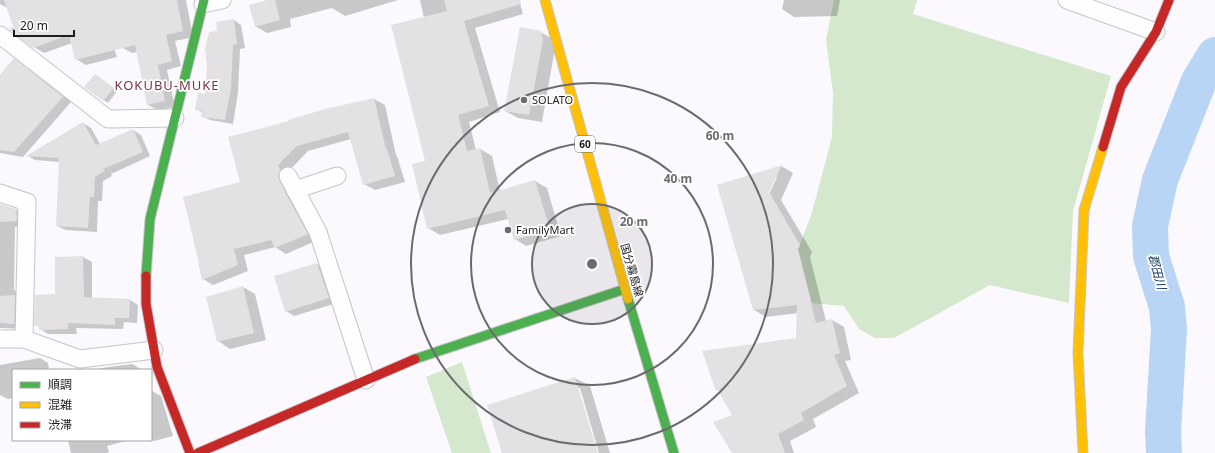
<svg xmlns="http://www.w3.org/2000/svg" width="1215" height="453" viewBox="0 0 1215 453" font-family="'Noto Sans','Noto Sans JP',sans-serif">
<rect width="100%" height="100%" fill="#fbf9fd"/>
<g fill="#d3e8cd">
<polygon points="834,0 917,0 913,14 1111,76 1073,211 1069,303 990,285 894,338 875,338 859,329 844,306 812,303 798,249 811,216 832,137 833,93 826,40"/>
<polygon points="462,362 491,453 452,453 426,377"/>
</g>
<g fill="#0003" fill-rule="evenodd">
<polygon points="0,0 20,0 21,3 6,7 0,4"/>
<polygon points="61,0 98,0 117,57 86,65 76,59 72,43 44,53 34,47 10,29 64,10"/>
<polygon points="128,0 186,0 193,37 175,41 181,66 167,70 175,107 158,110 148,105 138,52 132,53 123,48"/>
<polygon points="271,0 398,0 345,16 332,8 290,19 291,27 267,33 255,26"/>
<polygon points="420,0 519,0 523,14 475,28 500,112 469,122 476,150 480,149 492,156 500,191 535,181 547,188 561,236 526,246 515,239 508,219 440,235 428,228 424,18"/>
<polygon points="784,0 840,0 837,16 794,17 782,9"/>
<polygon points="234,20 241,25 245,48 240,49 238,93 233,124 210,120 202,116 203,113 196,109 206,95 218,32"/>
<polygon points="540,32 553,39 555,48 542,122 518,118 505,111"/>
<polygon points="14,60 23,65 71,102 23,157 0,153 0,76"/>
<polygon points="99,78 117,91 108,103 86,87"/>
<polygon points="374,99 385,105 396,155 397,156 405,182 375,190 364,184 351,139 308,151 288,172 318,240 286,254 275,247 244,255 248,271 213,285 203,279 242,183 229,138"/>
<polygon points="83,123 91,128 100,144 133,130 141,135 150,156 111,174 112,176 103,181 102,201 98,201 97,232 66,230 57,226 60,162 35,160 28,156"/>
<path d="M781,166L793,173L781,200L812,252L810,257L826,321L832,320L844,327L851,360L845,361L859,393L813,419L816,427L790,441L794,453H736L733,415L719,391L715,389L797,339L798,313L766,317L754,310L718,185ZM775,177H777L768,197H766Z"/>
<polygon points="0,205 16,210 26,216 26,226 15,227 14,290 24,296 24,329 0,328"/>
<polygon points="83,257 92,262 92,299 130,300 138,305 137,323 124,322 123,329 76,328 77,334 48,334 40,329 40,327 35,325"/>
<polygon points="317,264 326,269 337,303 294,316 286,311 275,277"/>
<polygon points="243,287 255,294 266,340 230,349 218,341"/>
<polygon points="40,358 48,363 49,370 13,370 13,398 8,399 0,395 0,365"/>
<polygon points="132,364 141,369 141,370 93,370 108,367"/>
<polygon points="575,378 590,386 610,453 599,453 580,388 577,388 597,453 503,453"/>
<polygon points="151,391 152,391 161,396 173,436 154,441 151,439"/>
<polygon points="68,440 129,440 107,446 109,452 106,453 71,453"/>
</g>
<g fill="none" stroke-linecap="round" stroke-linejoin="round">
<polyline stroke="#b8d5f6" stroke-width="36" points="1164,453 1163,432 1169,329 1167,307 1151,256 1150,226 1160,180 1199,81 1215,55"/>
</g>
<g fill="#e4e1e4">
<polygon points="4,0 177,0 183,31 166,35 172,61 158,65 165,101 147,105 135,45 75,60 69,35 33,48 16,35"/>
<polygon points="267,0 275,0 280,20 255,27 249,5"/>
<polygon points="444,0 520,0 521,4 464,21 489,106 458,115 467,151 480,148 490,193 535,180 550,229 514,240 505,210 427,229 412,164 425,161 391,25 447,11"/>
<polygon points="234,19 237,44 233,45 231,88 225,120 201,117 202,111 195,110 198,92 205,94 207,65 205,49 209,32 217,31 216,22"/>
<polygon points="520,27 541,31 543,40 529,115 504,111"/>
<polygon points="14,58 63,97 14,152 0,150 0,75"/>
<polygon points="95,74 114,88 103,101 84,87"/>
<polygon points="374,98 386,149 387,149 395,176 363,185 348,132 297,146 278,165 280,170 278,176 286,194 308,234 275,248 271,240 234,249 238,265 202,280 198,263 199,263 183,197 240,182 228,137 289,121 288,120 325,109"/>
<polygon points="83,122 96,145 133,129 143,152 103,169 105,171 95,177 94,197 90,197 88,228 56,226 59,158 26,156"/>
<polygon points="782,165 769,192 800,245 798,249 816,323 832,319 840,353 834,355 847,386 801,413 804,420 778,434 785,453 732,453 713,422 732,415 717,389 715,389 702,351 796,338 797,305 753,310 717,185"/>
<polygon points="0,204 16,209 17,221 0,222"/>
<polygon points="83,256 84,297 130,299 129,318 115,318 115,325 68,323 68,329 39,330 39,326 34,325 35,295 55,294 55,257"/>
<polygon points="317,263 329,298 285,312 274,276"/>
<polygon points="243,286 254,333 217,342 206,297"/>
<polygon points="15,295 14,324 0,323 0,296"/>
<polygon points="575,377 598,453 502,453 487,405"/>
</g>
<g fill="none" stroke-linecap="round" stroke-linejoin="round">
<g stroke="#c6c4c8" stroke-width="19">
<g id="street">
<polyline points="1067,0 1156,32"/>
<polyline points="203,4 222,0"/>
<polyline points="0,35 108,119 175,118"/>
<polyline points="288,176 318,232 366,380"/>
<polyline points="295,190 337,176"/>
<polyline points="0,193 27,202 24,339"/>
<polyline points="0,339 24,339 80,359 154,350"/>
</g>
</g>
<g stroke="#c6c4c8" stroke-width="11">
<g id="fast">
<polyline points="146,276 150,219 204,0"/>
<polyline points="628,299 674,453"/>
<polyline points="415,359 625,289"/>
</g>
</g>
<g stroke="#c6c4c8" stroke-width="11">
<g id="slow">
<polyline points="545,0 628,299"/>
<polyline points="1083,453 1078,353 1084,210 1103,147"/>
</g>
</g>
<g stroke="#c6c4c8" stroke-width="11">
<g id="jam">
<polyline points="1103,147 1121,87 1156,32 1169,0"/>
<polyline points="146,276 146,304 157,367 190,453"/>
<polyline points="198,453 415,359"/>
</g>
</g>
<use href="#street" stroke="#fefeff" stroke-width="17"/>
<use href="#fast" stroke="#4caf50" stroke-width="9"/>
<use href="#slow" stroke="#ffc107" stroke-width="9"/>
<use href="#jam" stroke="#c62828" stroke-width="9"/>
</g>
<circle cx="592" cy="264" r="60" fill="#6b6a6d" fill-opacity=".12"/>
<g fill="none" stroke="#6b6a6d" stroke-width="2">
<circle cx="592" cy="264" r="60"/>
<circle cx="592" cy="264" r="121"/>
<circle cx="592" cy="264" r="181"/>
</g>
<g fill="#6b6a6d" stroke="#fff" stroke-width="1.5">
<circle cx="524" cy="100" r="4"/>
<circle cx="508" cy="230" r="4"/>
</g>
<g text-anchor="middle" stroke-width="3.5" stroke-linejoin="round" paint-order="stroke">
<rect fill="#fff" stroke="#616163" stroke-width="1" x="575" y="136" width="20" height="16" rx="3"/>
<g font-size="10" font-weight="bold" fill="#1d1d20">
<text x="585" y="148">60</text>
</g>
<g font-size="11" fill="#1d1d20" stroke="#fff" text-anchor="start">
<text x="532" y="104">SOLATO</text>
<text x="516" y="234">FamilyMart</text>
</g>
<g font-size="11" fill="#1d1d20" stroke="#fff">
<text transform="translate(632 270) rotate(74)" y="4">国分霧島線</text>
</g>
<g font-size="12" font-style="italic" fill="#11365b" stroke="#fff">
<text transform="translate(1157 272) rotate(75)" y="4">郡田川</text>
</g>
<g font-size="13" letter-spacing="1" fill="#7a3345" stroke="#fff">
<text x="167" y="90">KOKUBU-MUKE</text>
</g>
</g>
<circle cx="592" cy="264" r="6" fill="#6b6a6d" stroke="#fff" stroke-width="2"/>
<g font-size="12" text-anchor="middle" font-weight="bold" fill="#6b6a6d" stroke="#fff" stroke-width="3.5" stroke-linejoin="round" paint-order="stroke">
<text x="720" y="140">60 m</text>
<text x="678" y="183">40 m</text>
<text x="634" y="226">20 m</text>
</g>
<rect x="12" y="369" width="140" height="72" fill="#ffffff" stroke="#a5a5a6"/>
<rect x="20" y="382" width="20" height="6" fill="#4caf50" stroke="#a5a5a6"/>
<text x="48" y="389" font-size="12" fill="#1d1d20">順調</text>
<rect x="20" y="402" width="20" height="6" fill="#ffc107" stroke="#a5a5a6"/>
<text x="48" y="409" font-size="12" fill="#1d1d20">混雑</text>
<rect x="20" y="422" width="20" height="6" fill="#c62828" stroke="#a5a5a6"/>
<text x="48" y="429" font-size="12" fill="#1d1d20">渋滞</text>
<path d="M14 30v6h60v-6" fill="none" stroke="#1d1d20" stroke-width="2"/>
<text x="20" y="30" font-size="12" fill="#1d1d20" stroke="#ffffff" stroke-width="3" paint-order="stroke">20 m</text>
</svg>
